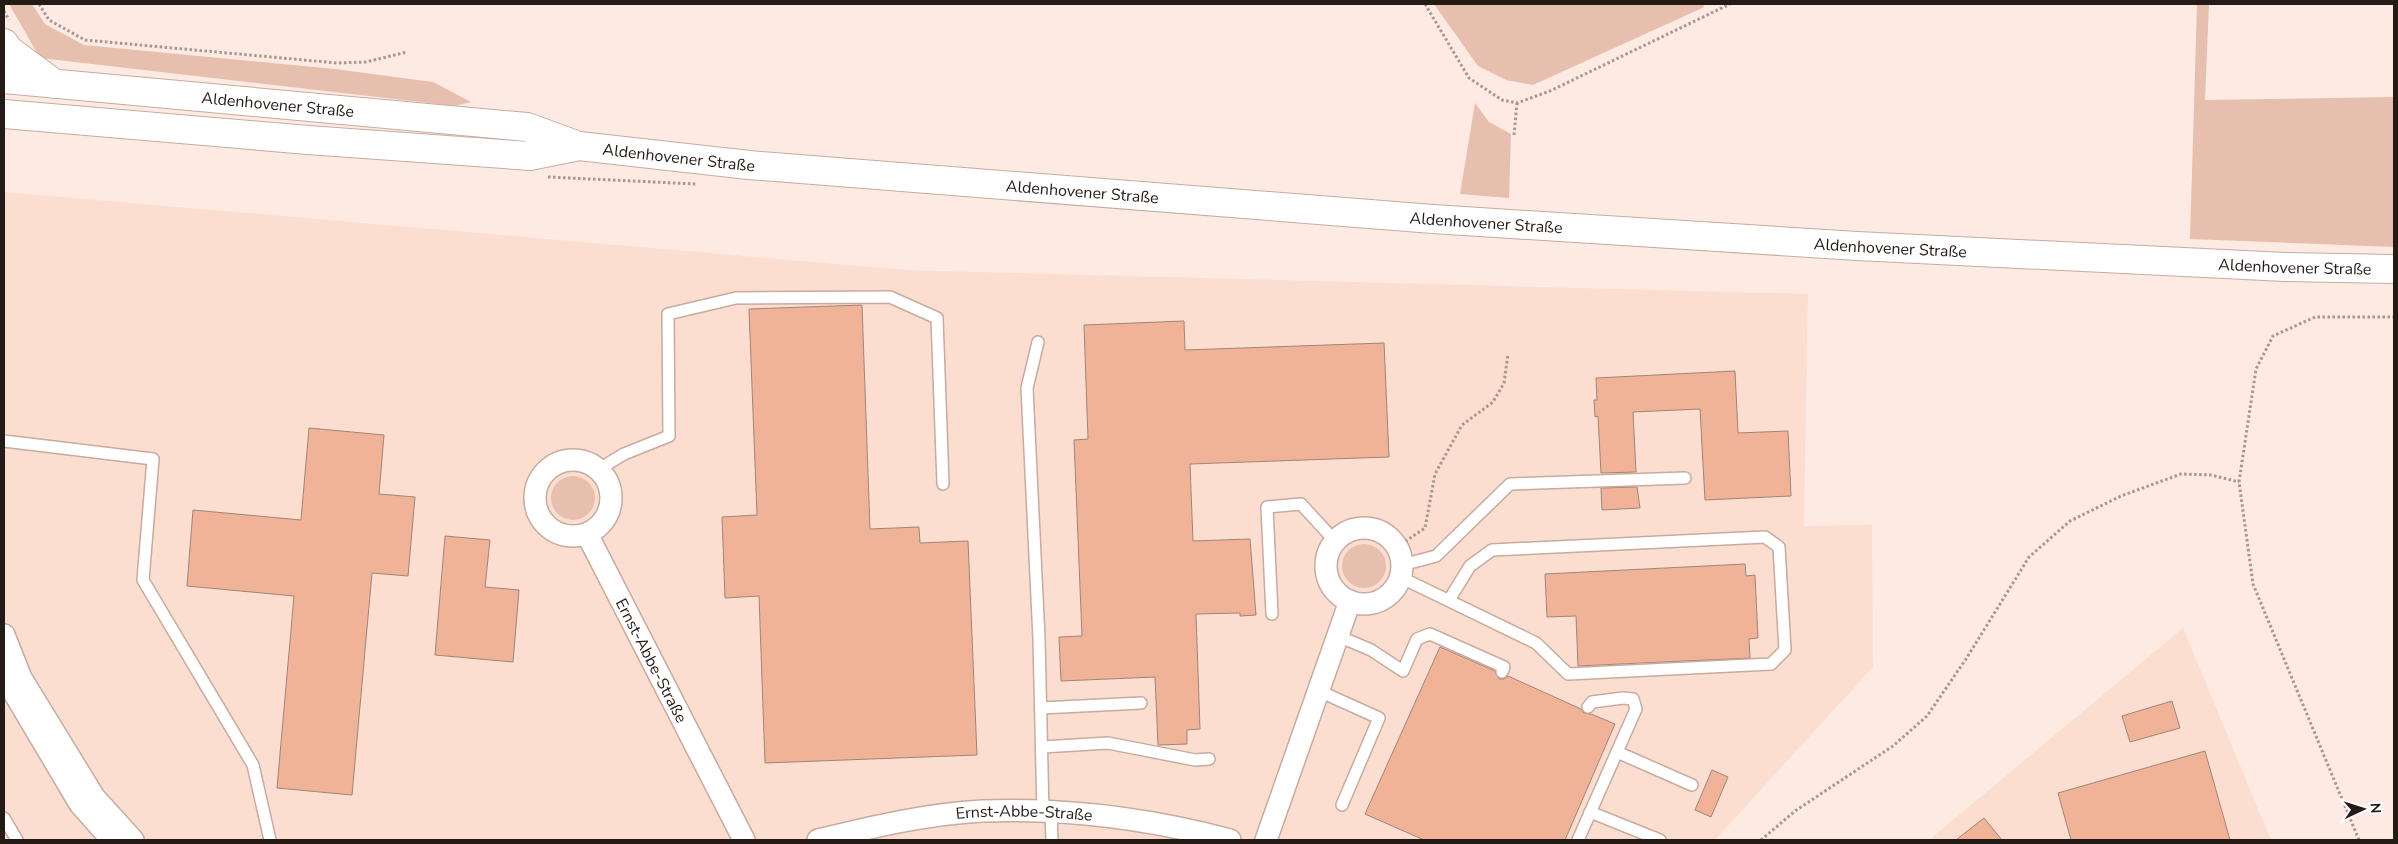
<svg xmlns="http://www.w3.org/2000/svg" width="2398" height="844" viewBox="0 0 2398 844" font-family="'Nunito Sans',sans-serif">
<rect width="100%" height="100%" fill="#fdebe3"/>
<g fill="#fcded0">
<polygon points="4,192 906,270 1808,294 1804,526 1872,525 1873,667 1715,840 4,840"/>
<polygon points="2183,628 2271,840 1929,840"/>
</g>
<g fill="#e7bfae">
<polygon points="9,4 32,4 45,24 84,45 335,69 433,82 471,102 455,106 40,58"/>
<polygon points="1434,4 1703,4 1704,7 1711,4 1533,85 1506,80 1478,66"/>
<polygon points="2197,4 2209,4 2205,100 2394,97 2394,247 2190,239"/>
<polygon points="1475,103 1489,122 1511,134 1509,198 1460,194"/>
<circle cx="573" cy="498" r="22"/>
<circle cx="1364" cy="566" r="22"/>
</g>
<g fill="#f0b397" stroke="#a08579">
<polygon points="862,305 870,529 919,527 920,543 968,541 977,755 765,763 759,596 725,598 722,517 757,515 749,309"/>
<polygon points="1184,321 1185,350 1384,343 1389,457 1190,464 1193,541 1250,539 1256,615 1240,616 1240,613 1196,614 1200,729 1187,730 1187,744 1158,745 1155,677 1061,681 1059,637 1082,636 1074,440 1088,439 1084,325"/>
<polygon points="1735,371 1738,433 1788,431 1791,496 1705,500 1700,409 1633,412 1636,472 1601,473 1598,416 1595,417 1594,400 1597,400 1596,378"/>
<polygon points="309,428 384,435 379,494 415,497 408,576 372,573 352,795 277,788 294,596 187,586 193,510 301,520"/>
<polygon points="1637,487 1640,508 1602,510 1601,488"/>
<polygon points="445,536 490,540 485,587 519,590 513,662 435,655"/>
<polygon points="1745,564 1746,576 1755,575 1758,638 1749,639 1750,658 1578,666 1576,616 1547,617 1545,574"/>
<polygon points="1440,647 1495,671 1499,679 1504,679 1508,676 1581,709 1584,713 1591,714 1615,724 1565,840 1424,840 1365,814"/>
<polygon points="2172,701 2180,728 2130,742 2122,716"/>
<polygon points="2205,751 2230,840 2071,840 2058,793"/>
<polygon points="1712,770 1728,777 1711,817 1695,810"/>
<polygon points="1984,818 2002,840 1956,840"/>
</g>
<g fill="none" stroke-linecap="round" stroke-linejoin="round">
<g stroke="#c7ab9e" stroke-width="14">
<g id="lane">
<polyline points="1038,342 1027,388 1039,639 1043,813"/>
<polyline points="4,441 153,459 143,580 253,765 270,840"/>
<polyline points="599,469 624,454 669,436 668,314 736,298 890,297 937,318 943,484"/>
<polyline points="1402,565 1436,556 1510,484 1685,478"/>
<polyline points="1400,577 1536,643 1568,674 1771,664 1785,650 1779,547 1765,537 1492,550 1470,566 1449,600"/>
<polyline points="1272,614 1267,507 1301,504 1335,541"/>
<polyline points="1338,636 1371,650 1403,671 1417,639 1430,634 1504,667 1502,672"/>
<polyline points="1319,691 1379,718 1342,805"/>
<polyline points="1041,708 1141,703"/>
<polyline points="1042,747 1108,743 1195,760 1209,759"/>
<polyline points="1617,752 1692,785"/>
<polyline points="1590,812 1660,840"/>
<polyline points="1051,813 1052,840"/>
<polyline points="4,818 17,840"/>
<polyline points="1578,840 1636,709 1633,699 1623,698 1592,702 1588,707"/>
</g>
</g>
<g stroke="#c7ab9e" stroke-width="24">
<g id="street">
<circle cx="573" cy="498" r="38"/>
<circle cx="1364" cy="566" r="38"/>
<path id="s1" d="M587,534L744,840"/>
<polyline points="4,635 21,678 94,797 133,840"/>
<polyline points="4,676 80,804 112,840"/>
<path id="s2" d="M818,840C872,827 926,814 982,811C1064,808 1151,819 1230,840"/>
<polyline points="1266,840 1350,601"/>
</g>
</g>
<g stroke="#c7ab9e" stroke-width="30">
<g id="secondary">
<polyline points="4,43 9,50 55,84"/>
<path id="s3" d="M4,79L527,127L579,146L749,165L1433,219L1857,246L2285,267L2394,269"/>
<polyline points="4,114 308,140 530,156 579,146"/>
</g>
</g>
<g stroke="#a69790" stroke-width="3" stroke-dasharray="2.5 2.5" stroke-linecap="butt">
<polyline points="39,4 49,20 85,40 337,63 366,62 407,52"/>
<polyline points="1425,4 1469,78 1502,100 1517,103 1550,91 1730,4"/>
<polyline points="4,11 9,20"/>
<polyline points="1514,135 1517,103"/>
<polyline points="548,177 696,184"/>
<polyline points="1397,547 1425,528 1435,474 1462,425 1493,402 1504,383 1508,354"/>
<polyline points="1761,840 1795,811 1893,746 1927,716 1966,659 2029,557 2070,521 2121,496 2181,474 2211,475 2239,482"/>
<polyline points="2359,840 2253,584 2239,482 2256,369 2273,336 2315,317 2394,317"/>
</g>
<use href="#lane" stroke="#fff" stroke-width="11"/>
<use href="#street" stroke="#fff" stroke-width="21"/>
<use href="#secondary" stroke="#fff" stroke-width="28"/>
</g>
<g text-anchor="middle" stroke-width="4" stroke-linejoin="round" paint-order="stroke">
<g font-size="16" fill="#251b16" stroke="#fff">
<text dy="6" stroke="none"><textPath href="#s3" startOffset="275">Aldenhovener Straße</textPath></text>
<text dy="6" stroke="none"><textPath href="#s3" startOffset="681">Aldenhovener Straße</textPath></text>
<text dy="6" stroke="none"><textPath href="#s3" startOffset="1086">Aldenhovener Straße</textPath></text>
<text dy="6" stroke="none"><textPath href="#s3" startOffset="1491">Aldenhovener Straße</textPath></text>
<text dy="6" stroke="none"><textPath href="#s3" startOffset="1896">Aldenhovener Straße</textPath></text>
<text dy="6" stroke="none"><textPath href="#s3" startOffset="2301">Aldenhovener Straße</textPath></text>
<text dy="6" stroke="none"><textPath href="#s1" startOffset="142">Ernst-Abbe-Straße</textPath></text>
<text dy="6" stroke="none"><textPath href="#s2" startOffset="209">Ernst-Abbe-Straße</textPath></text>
</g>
</g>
<rect width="2398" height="844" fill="none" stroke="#251b16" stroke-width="10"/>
<g transform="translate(2363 809) rotate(86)" stroke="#ffffff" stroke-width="4" paint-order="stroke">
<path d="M0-4L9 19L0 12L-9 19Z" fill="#251b16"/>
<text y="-8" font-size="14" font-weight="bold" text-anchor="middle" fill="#251b16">N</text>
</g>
</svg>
